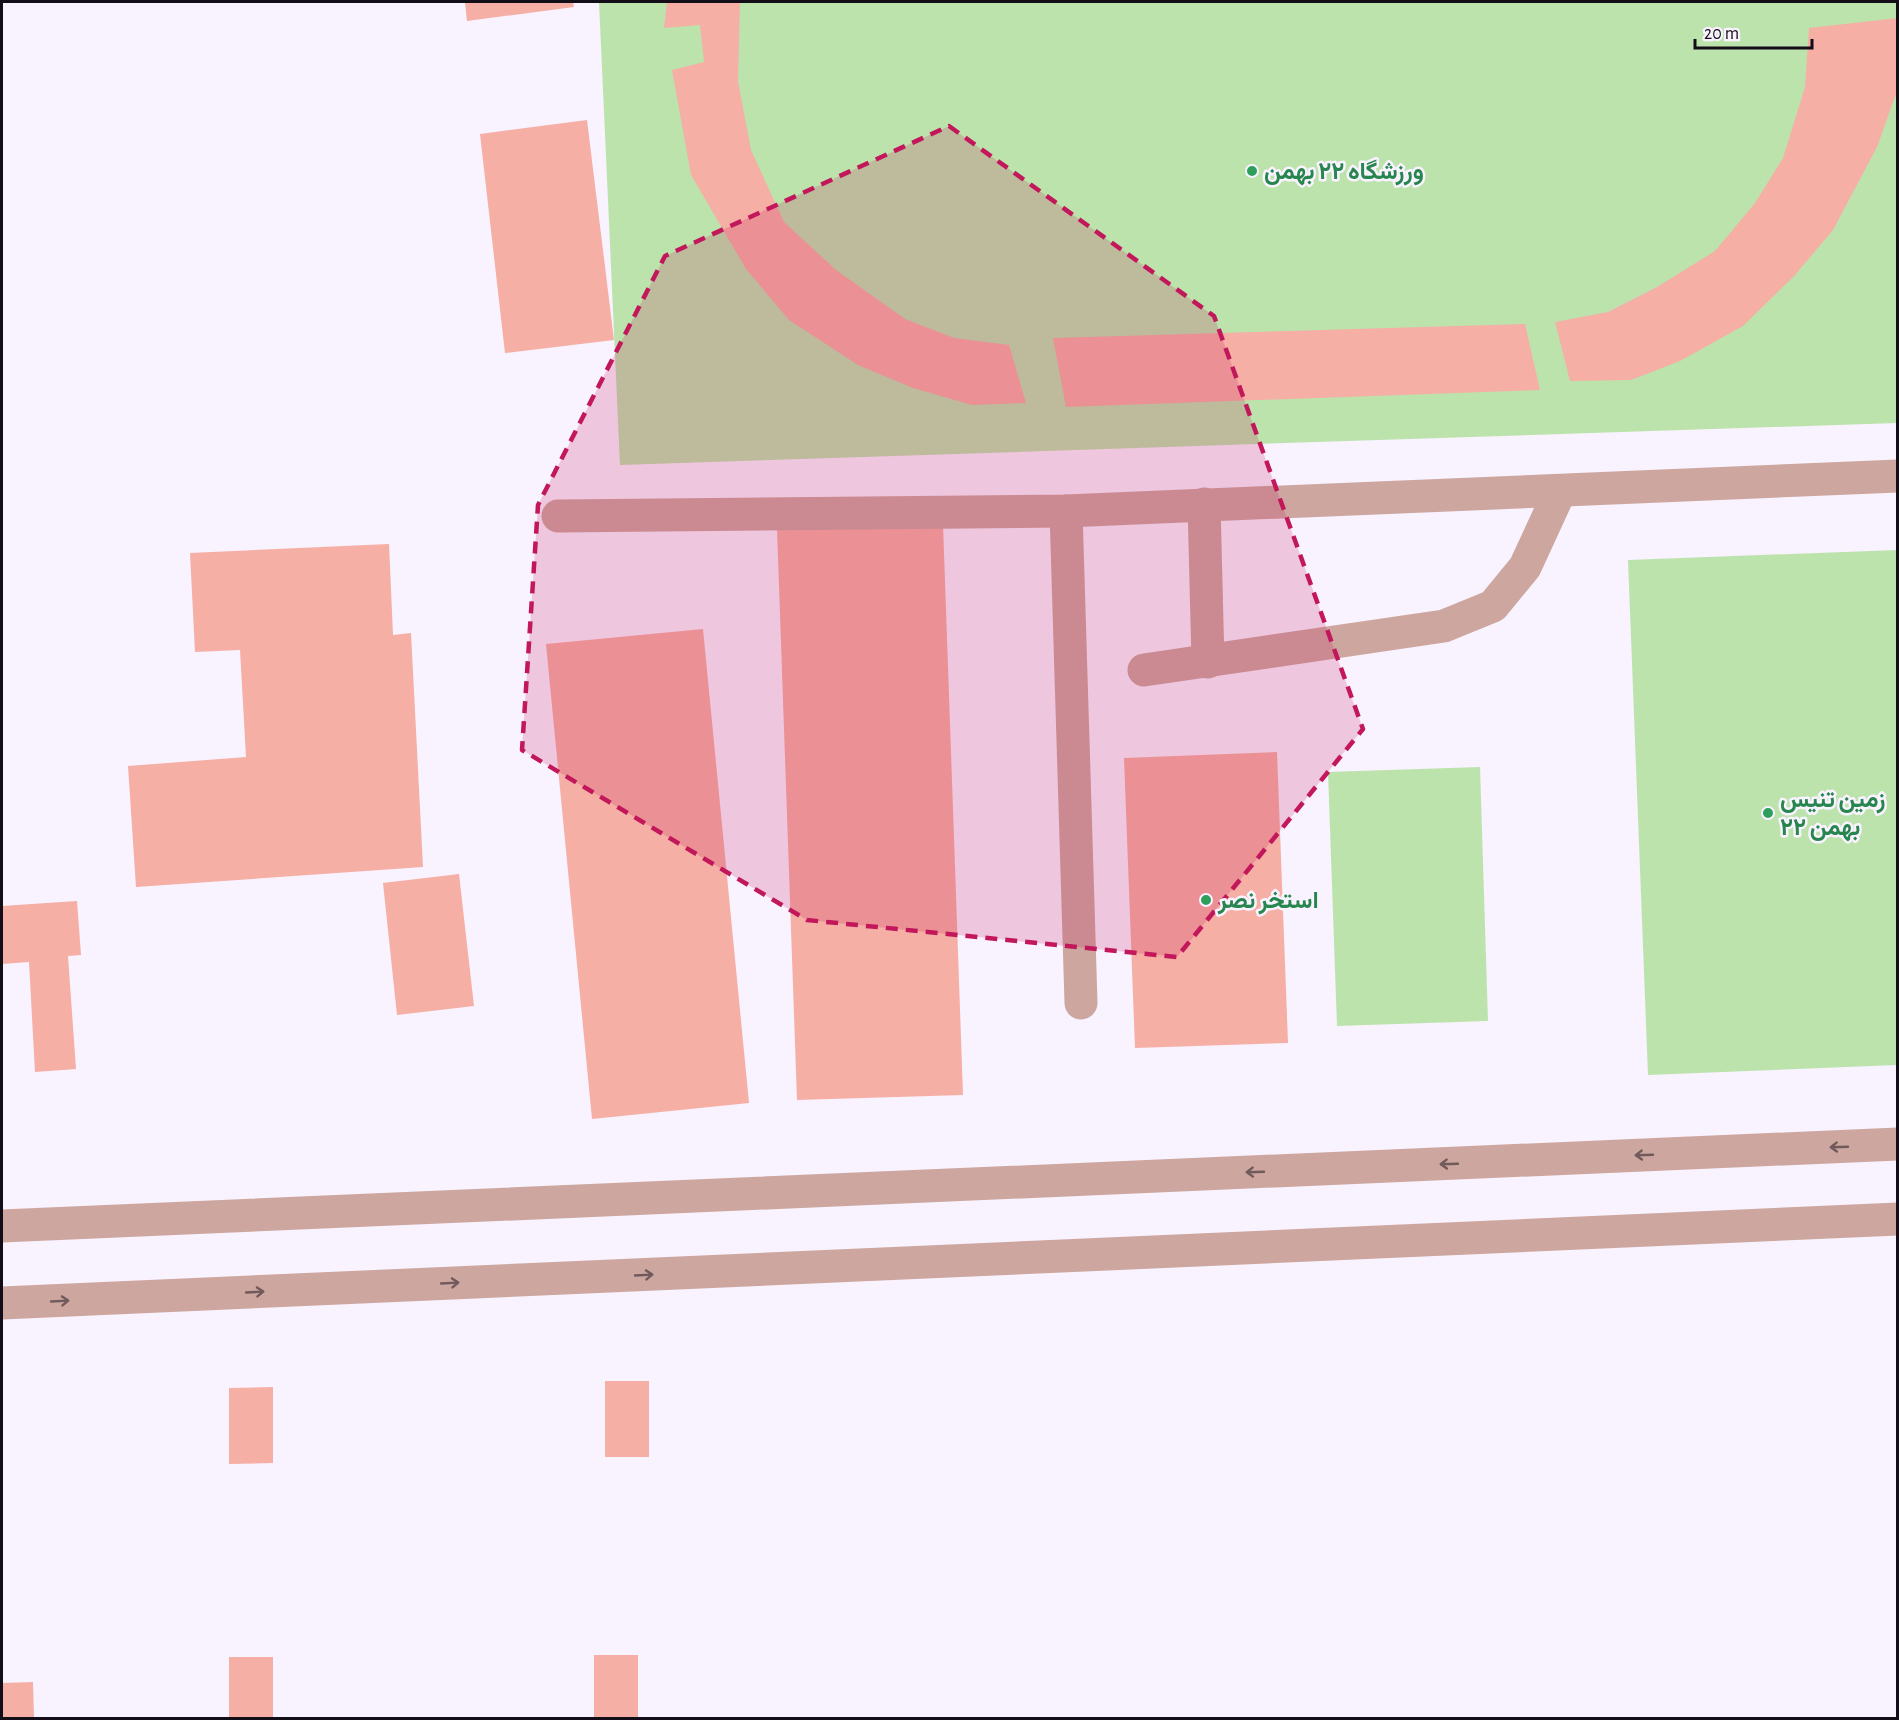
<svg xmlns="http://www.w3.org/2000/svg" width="1899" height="1720" viewBox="0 0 1899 1720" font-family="'Alegreya Sans',Vazirmatn,sans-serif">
<rect width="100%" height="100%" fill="#f9f2ff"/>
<g fill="#bde3ad">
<polygon points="599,2 1897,2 1897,423 620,465"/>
<polygon points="1897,550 1897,1065 1648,1075 1628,560"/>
<polygon points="1480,767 1488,1021 1337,1026 1328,772"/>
</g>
<g fill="#f5afa5">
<polygon points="465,2 573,2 574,7 467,21"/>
<polygon points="667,2 740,2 738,81 751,150 784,222 836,270 905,319 954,338 1009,345 1026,403 972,405 913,388 858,365 789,320 746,269 691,175 672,70 704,62 700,25 664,28"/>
<polygon points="1898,18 1896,94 1877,147 1833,230 1795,275 1743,326 1680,361 1631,380 1570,381 1555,322 1608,312 1657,287 1715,251 1755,203 1783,158 1805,87 1809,28"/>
<polygon points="587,120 614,340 505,353 480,134"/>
<polygon points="1525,324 1540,390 1066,407 1053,338"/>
<polygon points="943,524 963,1095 797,1100 777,529"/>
<polygon points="389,544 393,635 411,633 423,867 136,887 128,766 246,757 240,650 195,652 190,553"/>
<polygon points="703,629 749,1103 592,1119 546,644"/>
<polygon points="1277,752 1288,1043 1135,1048 1124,758"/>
<polygon points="459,874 474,1006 397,1015 383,883"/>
<polygon points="77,901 81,955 68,956 76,1069 35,1072 29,962 2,964 2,906"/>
<rect x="605" y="1381" width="44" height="76"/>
<polygon points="273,1387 273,1463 229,1464 229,1388"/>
<rect x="594" y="1655" width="44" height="63"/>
<rect x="229" y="1657" width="44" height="61"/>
<polygon points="33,1682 34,1718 2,1718 2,1683"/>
</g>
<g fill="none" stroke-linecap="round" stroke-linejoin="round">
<g stroke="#cda79f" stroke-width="33">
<polyline points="1204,504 1208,662"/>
<polyline points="1066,511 1081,1003"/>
<polyline points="558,516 1066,511 1898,476"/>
<polyline points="1144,670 1444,626 1493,606 1525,567 1560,491"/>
<polyline points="2,1226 1898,1144"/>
<polyline points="2,1303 1898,1219"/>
</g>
</g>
<defs><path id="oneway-shaft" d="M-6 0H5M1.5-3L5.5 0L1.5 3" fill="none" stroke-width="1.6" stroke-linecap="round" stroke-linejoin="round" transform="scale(1.5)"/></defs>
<g stroke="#705a5c">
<use href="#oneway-shaft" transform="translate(1839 1147) rotate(178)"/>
<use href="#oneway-shaft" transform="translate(1644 1155) rotate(178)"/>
<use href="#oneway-shaft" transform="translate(1449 1164) rotate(178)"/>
<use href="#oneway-shaft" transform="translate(1255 1172) rotate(178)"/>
<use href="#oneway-shaft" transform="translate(644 1275) rotate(-3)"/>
<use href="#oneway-shaft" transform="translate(450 1283) rotate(-3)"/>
<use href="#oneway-shaft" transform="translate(255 1292) rotate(-3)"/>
<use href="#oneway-shaft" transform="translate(60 1301) rotate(-3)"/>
</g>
<path fill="#c2185b" fill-opacity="0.2" stroke="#c2185b" stroke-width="4.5" stroke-dasharray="12 8" stroke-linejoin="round" d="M949,126L1214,316L1363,729L1177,957L807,920L522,750L538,505L665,256Z"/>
<g fill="#2e9e5b" stroke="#f9f2ff" stroke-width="2">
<circle cx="1252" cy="171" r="6"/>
<circle cx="1768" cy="813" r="6"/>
<circle cx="1206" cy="900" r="6"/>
</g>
<g text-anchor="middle" stroke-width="5" stroke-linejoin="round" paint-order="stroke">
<g font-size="24" font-weight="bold" fill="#27864d" stroke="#f9f2ff" text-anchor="start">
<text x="1264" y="179">ورزشگاه ۲۲ بهمن</text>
<text x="1780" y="807">زمین تنیس<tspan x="1780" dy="28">۲۲ بهمن</tspan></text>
<text x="1218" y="908">استخر نصر</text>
</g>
</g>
<rect width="1899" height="1720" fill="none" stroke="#130d18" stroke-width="6"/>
<path d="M1695 39v9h117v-9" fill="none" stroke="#130d18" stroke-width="3"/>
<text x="1704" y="39" font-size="18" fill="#130d18" stroke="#f9f2ff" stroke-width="4.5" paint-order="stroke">20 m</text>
</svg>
